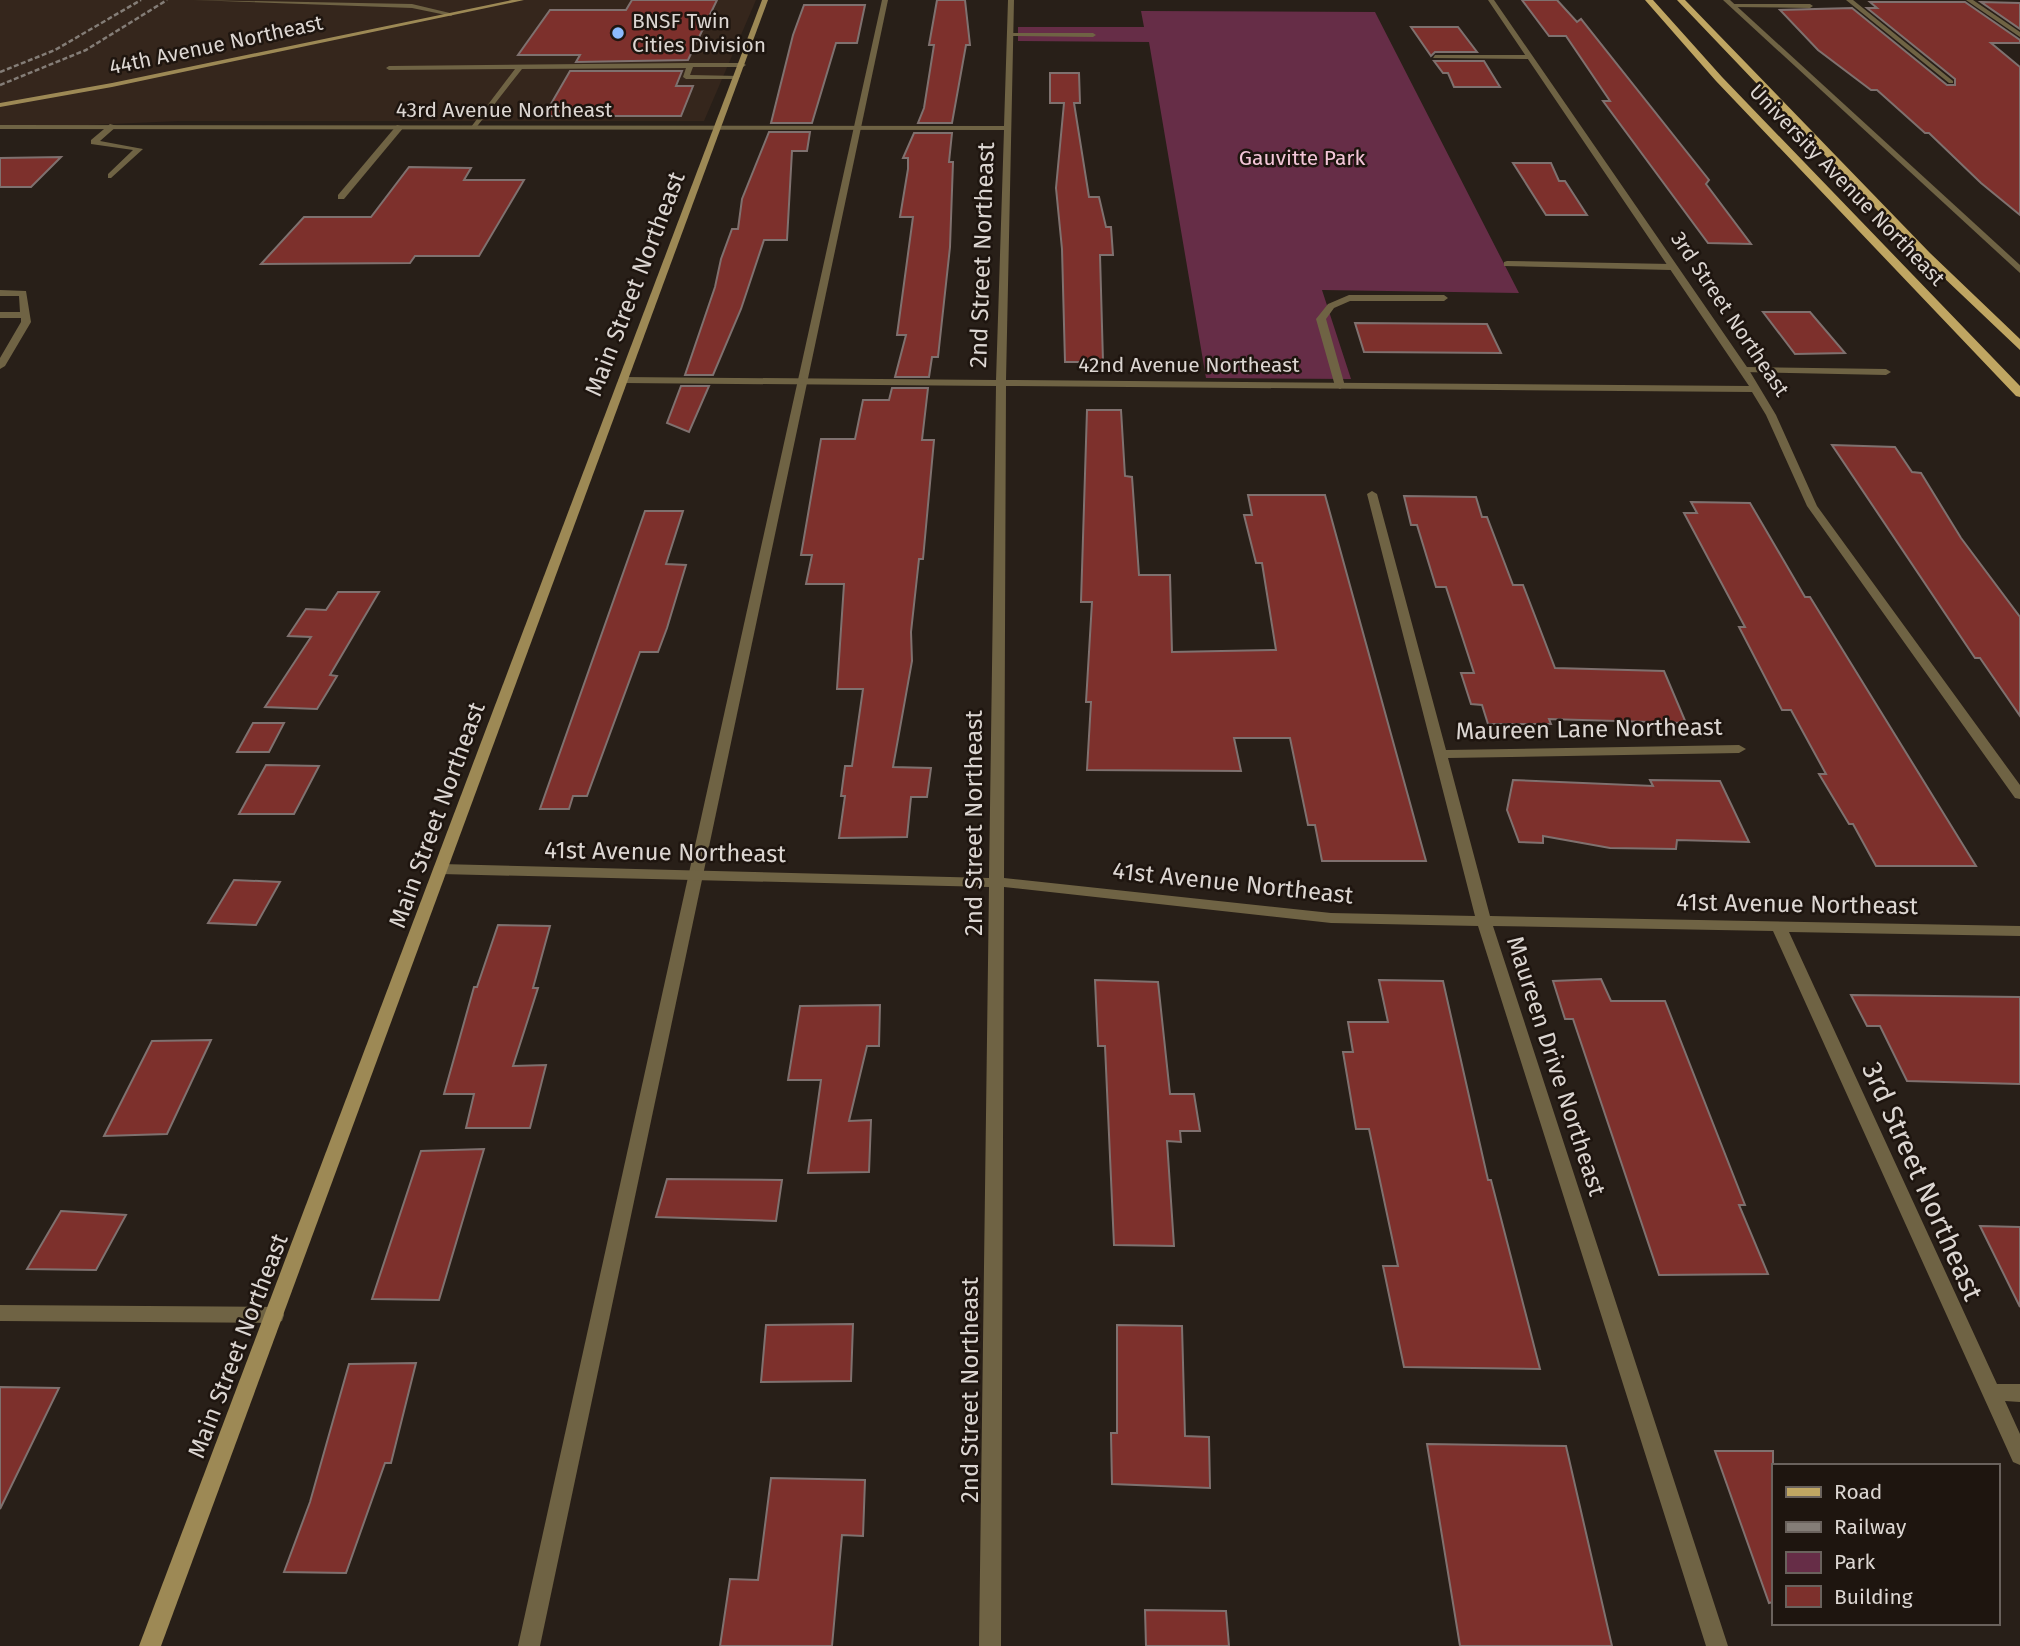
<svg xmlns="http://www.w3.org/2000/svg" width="2020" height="1646" viewBox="0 0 2020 1646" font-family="'Fira Sans',sans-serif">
<rect width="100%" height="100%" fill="#281f18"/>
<polygon fill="#35261c" points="0,0 756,0 704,121 179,121 0,129"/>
<polygon fill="#662d47" points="1141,11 1375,12 1519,293 1322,290 1351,379 1206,378 1149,42 1018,41 1018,27 1144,27"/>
<g fill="#7d302c" stroke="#7f716f" stroke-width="2">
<polygon points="632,0 717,0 688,60 576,62 580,55 518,55 550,10 626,10"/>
<polygon points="937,0 965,0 970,45 966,45 952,123 918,123 924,108 934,45 929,45"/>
<polygon points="1522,0 1557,0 1577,22 1581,19 1709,180 1706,184 1751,244 1708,243 1603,101 1610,101 1566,36 1549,36"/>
<polygon points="1870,2 1965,2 2020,40 2020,43 1991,43 2020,67 2020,215 1981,183 1929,133 1925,133 1877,90 1871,90 1818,50 1780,10 1852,8 1947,85 1955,85 1955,79 1867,8 1877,8"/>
<polygon points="1981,2 2020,3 2020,29"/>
<polygon points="804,5 865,5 857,43 836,43 812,123 771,123 793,35"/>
<polygon points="1411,27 1458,27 1477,52 1435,52 1431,56"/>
<polygon points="1434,61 1484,61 1500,87 1454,87 1448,73 1443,73"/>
<polygon points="570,71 682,71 676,86 693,86 681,116 544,116"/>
<polygon points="1050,73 1079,73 1080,103 1074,103 1089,197 1099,197 1106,227 1111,227 1113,255 1100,255 1103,362 1065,362 1062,249 1056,188 1064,103 1050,103"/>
<polygon points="769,132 810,132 807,151 792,151 787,240 764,240 741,309 713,375 685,375 715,287 721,259 732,229 738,229 742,199"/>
<polygon points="914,133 952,133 949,162 953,162 950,247 938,357 932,357 929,377 895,377 906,335 897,335 913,217 900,217 908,169 908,158 903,158"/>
<polygon points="61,157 31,187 0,187 0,158"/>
<polygon points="1513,163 1551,163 1559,181 1565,181 1587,215 1546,215"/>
<polygon points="409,167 471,168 464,180 524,180 479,256 415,256 410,263 261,264 304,217 371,217"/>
<polygon points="1763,312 1810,312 1845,353 1795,354"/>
<polygon points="1355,323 1487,324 1501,353 1364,352"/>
<polygon points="681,386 709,386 689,432 667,423"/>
<polygon points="892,388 928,388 922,440 934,440 923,559 919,559 911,632 912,661 893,767 931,768 927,797 911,797 907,837 839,838 845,796 841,796 845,766 852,766 863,689 837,689 844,584 806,584 812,555 801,555 821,439 855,439 863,400 889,400"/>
<polygon points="1087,410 1121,410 1125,476 1132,477 1139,575 1170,575 1172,652 1276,650 1262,563 1256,563 1244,515 1252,515 1248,495 1325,495 1426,861 1322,861 1315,825 1308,825 1290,738 1234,738 1241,771 1087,770 1091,702 1086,702 1092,602 1081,602"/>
<polygon points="1832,445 1895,447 1912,472 1921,473 1961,538 2020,617 2020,716 1980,658 1975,658"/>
<polygon points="1404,496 1476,497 1482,517 1487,517 1513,585 1523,585 1555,668 1664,671 1686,723 1549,719 1551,724 1488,724 1482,705 1471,704 1461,673 1474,673 1446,587 1436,587 1417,525 1411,525"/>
<polygon points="1691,502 1750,503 1805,597 1810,597 1976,866 1876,866 1853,824 1849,824 1819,774 1826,774 1791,710 1782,710 1739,627 1745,627 1684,513 1697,513"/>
<polygon points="645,511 683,511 666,564 686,565 667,628 658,652 640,652 587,796 573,796 569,809 540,809"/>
<polygon points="338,592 379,592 330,675 337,676 317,709 265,707 311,637 288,636 306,609 326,610"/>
<polygon points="253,723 284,723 269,752 237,752"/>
<polygon points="266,765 319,766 294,814 239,814"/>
<polygon points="1513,780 1653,786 1650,780 1720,781 1749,842 1677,840 1676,849 1610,848 1543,836 1543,843 1519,842 1507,810"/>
<polygon points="234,880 280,882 256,925 208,923"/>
<polygon points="498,925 550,926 533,988 538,988 513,1066 546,1065 530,1128 466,1128 474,1094 444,1094 474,987 477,987"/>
<polygon points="1601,979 1611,1001 1665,1001 1745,1205 1739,1205 1768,1274 1659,1275 1573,1019 1565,1019 1553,981"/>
<polygon points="1095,980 1158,982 1170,1094 1194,1094 1200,1131 1180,1131 1181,1142 1167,1141 1174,1246 1114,1245 1105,1046 1098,1046"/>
<polygon points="1379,980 1443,981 1488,1180 1491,1180 1540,1369 1404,1367 1383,1266 1398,1266 1369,1129 1356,1129 1343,1052 1353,1052 1348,1022 1388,1022"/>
<polygon points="1851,995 2020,997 2020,1084 1907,1081 1880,1026 1867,1026"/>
<polygon points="880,1005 879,1046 867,1046 849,1121 871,1120 869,1172 808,1173 821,1080 788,1080 800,1006"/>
<polygon points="211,1040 167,1134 104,1136 152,1041"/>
<polygon points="484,1149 439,1300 372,1299 421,1151"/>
<polygon points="667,1179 782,1180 776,1221 656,1217"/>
<polygon points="61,1211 126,1215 96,1270 27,1269"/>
<polygon points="1980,1226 2020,1227 2020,1307"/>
<polygon points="853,1324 851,1381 761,1382 766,1325"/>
<polygon points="1117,1325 1182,1326 1185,1436 1209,1437 1210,1488 1112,1484 1111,1433 1117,1433"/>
<polygon points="416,1363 391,1463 385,1463 346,1573 284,1572 310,1502 349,1364"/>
<polygon points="0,1387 59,1388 0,1509"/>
<polygon points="1427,1444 1566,1446 1612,1646 1460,1646"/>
<polygon points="1715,1451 1773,1451 1773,1602 1769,1603"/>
<polygon points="771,1478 865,1480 863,1536 842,1535 832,1646 720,1646 730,1579 758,1580"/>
<polygon points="1145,1610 1226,1611 1229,1646 1146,1646"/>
</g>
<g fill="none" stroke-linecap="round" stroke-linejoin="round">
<g fill="#6f6344" fill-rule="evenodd">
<polygon points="193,0 412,4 454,14 451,16 412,8"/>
<polygon points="882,0 888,0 540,1646 518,1646"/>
<polygon points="1846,0 1853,0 1953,81 1953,83 1949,83"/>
<polygon points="1733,4 1810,4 1813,6 1810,8 1731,7"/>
<polygon points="1010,33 1093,33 1096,35 1093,37 1008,36"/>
<polygon points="1435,55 1529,55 1532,57 1529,59 1433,58"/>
<polygon points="690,63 743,63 746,65 743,67 693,67 690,75 740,76 738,79 686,79 683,77 686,68 522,69 475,129 471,127 515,69 389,70 386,68 389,66"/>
<polygon points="110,124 117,126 100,141 143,149 111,178 108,178 108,174 133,150 91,144 91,140"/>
<polygon points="397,125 404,127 344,199 338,199 338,195"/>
<polygon points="1507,261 1671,264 1675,267 1671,270 1504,266 1504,262"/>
<polygon points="0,290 26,291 31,322 5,366 0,369 0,358 21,322 21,318 0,318 0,312 20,312 19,296 0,296"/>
<polygon points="1349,295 1444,295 1448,298 1444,301 1350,301 1334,308 1326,319 1345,386 1340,389 1335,386 1316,319 1328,304"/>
<polygon points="1744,367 1886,369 1891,372 1886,375 1741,372 1739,370"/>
</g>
<g fill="#6f6344" fill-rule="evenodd">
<polygon points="1008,0 1014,0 1006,380 1749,386 1488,0 1494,0 1749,370 1776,415 1817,506 2020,785 2020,799 2015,798 1807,506 1766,415 1752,392 1006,386 1004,878 1331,913 1475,916 1367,494 1372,491 1377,494 1446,750 1739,745 1746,749 1739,753 1448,758 1490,916 2020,926 2020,936 1789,932 1997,1384 2020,1384 2020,1402 2005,1401 2020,1434 2020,1465 2013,1462 1773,931 1493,926 1728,1646 1706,1646 1478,926 1331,923 1004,887 1001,1646 979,1646 989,887 441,874 434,869 441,864 989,878 996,386 623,383 618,380 623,377 996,380 1004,130 0,129 0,125 1004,126"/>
<polygon points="1723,0 1730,0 2020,265 2020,273"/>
<polygon points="1966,0 1973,0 2020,32 2020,37"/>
<polygon points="0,1305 275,1307 282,1309 284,1315 282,1321 275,1323 0,1321"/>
</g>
<g fill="#9d8955" fill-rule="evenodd">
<polygon points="512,0 524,0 112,87 0,107 0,103 112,83"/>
<polygon points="762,0 768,0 161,1646 139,1646"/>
</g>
<g fill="#c0a662" fill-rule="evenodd">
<polygon points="1645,0 1653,0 1722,77 2020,386 2020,397 2016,396 1716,81"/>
<polygon points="1677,0 1685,0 1930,253 2020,339 2020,350 1922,257"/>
</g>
<g stroke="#847d77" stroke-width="2.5" stroke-dasharray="5 2.5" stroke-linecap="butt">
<polyline points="0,72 55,50 141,0"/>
<polyline points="0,85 86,50 167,0"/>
</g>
</g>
<circle fill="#8bbafc" stroke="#1e150f" stroke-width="2.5" cx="618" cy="33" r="7"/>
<g text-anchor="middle" stroke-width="5" stroke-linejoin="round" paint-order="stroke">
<g font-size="21" fill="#dcd6d2" stroke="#1e150f" text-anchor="start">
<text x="632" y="28">BNSF Twin<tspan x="632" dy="24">Cities Division</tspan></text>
</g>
<g font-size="21" fill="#dcd6d2" stroke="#1e150f">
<text transform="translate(216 45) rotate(-12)" y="7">44th Avenue Northeast</text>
<text x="504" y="117">43rd Avenue Northeast</text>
<text transform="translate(1847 185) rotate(46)" y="7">University Avenue Northeast</text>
<text transform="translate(1730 314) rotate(56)" y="7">3rd Street Northeast</text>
<text x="1189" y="372">42nd Avenue Northeast</text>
</g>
<g font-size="21" fill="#f3c6d8" stroke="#1e150f">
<text x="1302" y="165">Gauvitte Park</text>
</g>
<g font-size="24" fill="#dcd6d2" stroke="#1e150f">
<text transform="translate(982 255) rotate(-88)" y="8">2nd Street Northeast</text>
<text transform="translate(635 284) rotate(-69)" y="8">Main Street Northeast</text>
<text transform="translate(1589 729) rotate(-1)" y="8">Maureen Lane Northeast</text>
<text transform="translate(437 815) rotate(-70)" y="8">Main Street Northeast</text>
<text transform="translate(974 823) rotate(-90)" y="8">2nd Street Northeast</text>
<text transform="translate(665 852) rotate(1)" y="8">41st Avenue Northeast</text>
<text transform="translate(1233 883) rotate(6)" y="8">41st Avenue Northeast</text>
<text transform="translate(1797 904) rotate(1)" y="8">41st Avenue Northeast</text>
<text transform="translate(1556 1066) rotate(72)" y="8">Maureen Drive Northeast</text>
<text transform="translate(238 1346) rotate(-69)" y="8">Main Street Northeast</text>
<text transform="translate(970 1390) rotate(-90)" y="8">2nd Street Northeast</text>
</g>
<g font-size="28" fill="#dcd6d2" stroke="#1e150f">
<text transform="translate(1923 1181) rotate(66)" y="10">3rd Street Northeast</text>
</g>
</g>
<rect x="1772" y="1464" width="228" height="161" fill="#1e150f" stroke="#6a625d" stroke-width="2"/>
<rect x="1786" y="1487" width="35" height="10" fill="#c0a662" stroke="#6a625d" stroke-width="2"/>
<text x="1834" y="1499" font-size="21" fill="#dcd6d2">Road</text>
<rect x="1786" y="1522" width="35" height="10" fill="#847d77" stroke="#6a625d" stroke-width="2"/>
<text x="1834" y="1534" font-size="21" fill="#dcd6d2">Railway</text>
<rect x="1786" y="1552" width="35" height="21" fill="#662d47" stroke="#6a625d" stroke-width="2"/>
<text x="1834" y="1569" font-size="21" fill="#dcd6d2">Park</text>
<rect x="1786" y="1586" width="35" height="21" fill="#7d302c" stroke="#6a625d" stroke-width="2"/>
<text x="1834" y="1604" font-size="21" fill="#dcd6d2">Building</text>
</svg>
